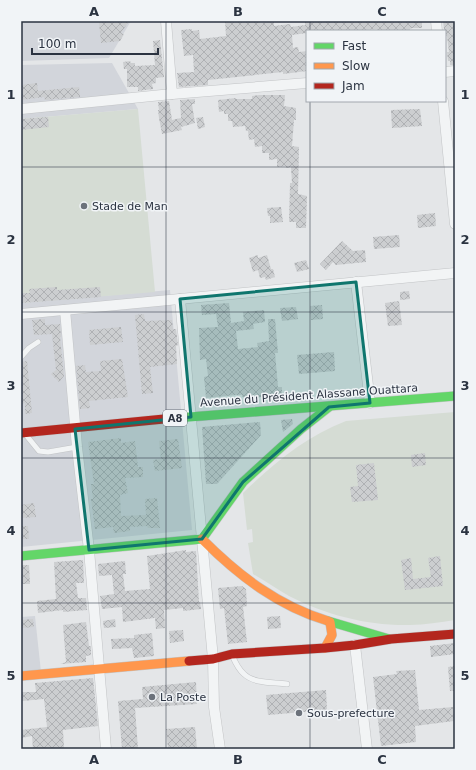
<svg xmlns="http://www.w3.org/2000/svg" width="476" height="770" viewBox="0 0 476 770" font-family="'DejaVu Sans',sans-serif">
<defs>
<pattern id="building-cross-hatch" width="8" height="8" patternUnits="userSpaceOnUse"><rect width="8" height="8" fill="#ccced0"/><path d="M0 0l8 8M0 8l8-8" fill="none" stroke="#afb1b4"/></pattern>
</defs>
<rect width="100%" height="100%" fill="#e4e6e8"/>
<g fill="#d2d5db">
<polygon points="21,21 131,21 109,58 21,61"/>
<polygon points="112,63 138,109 21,119 21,65"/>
<polygon points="170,290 192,530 21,547 21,303"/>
<polygon points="35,616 41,672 21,672 21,617"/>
</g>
<g fill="#d5dcd4">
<polygon points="138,109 155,292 21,303 21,119"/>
<path d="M455,412V620C440,622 425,625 410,625C368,626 326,615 289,596C277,589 265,581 253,574L248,543L253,542L252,529L247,530L243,493C273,464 306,436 346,421Z"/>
</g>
<g fill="url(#building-cross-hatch)">
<polygon points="105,21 129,21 121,33 124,34 120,41 101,43 99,22"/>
<polygon points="225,21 259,21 260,23 274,22 274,26 290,24 291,27 305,25 305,21 422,21 422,28 412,28 410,29 410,31 377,31 377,29 351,31 307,31 307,33 292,35 293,48 298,47 299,52 307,51 307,71 283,74 283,72 208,80 208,85 179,87 177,73 194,72 193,55 184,56 181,30 192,29 192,31 199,30 200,39 226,36"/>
<polygon points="443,21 455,21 455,65 450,65 450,61 448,61 447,52 449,52 447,36 445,36"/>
<polygon points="160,40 164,77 156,78 156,83 152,84 153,89 138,91 138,87 127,87 127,69 124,69 123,62 130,61 131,63 135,63 135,66 155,65 153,41"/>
<polygon points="37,83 38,91 79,87 80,97 45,100 44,97 21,100 21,85"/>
<polygon points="260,95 285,95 284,106 296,108 296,120 294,120 292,146 299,147 298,194 307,196 306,228 296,228 296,222 289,222 290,183 292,183 291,167 286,168 286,166 277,167 277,159 269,160 269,153 262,153 262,146 255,147 254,139 249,140 248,131 246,131 245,126 233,127 232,121 228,121 228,114 224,114 224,111 219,112 218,100 236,98 236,99 252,99 252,96"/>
<polygon points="195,99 195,104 192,104 195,123 181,127 182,130 162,134 159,118 158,110 159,110 158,102 169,101 172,120 181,118 180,100"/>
<polygon points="420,109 422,126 392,128 391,110"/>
<polygon points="48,117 49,127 21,130 21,119"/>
<polygon points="203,117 205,127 198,129 196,118"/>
<polygon points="281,207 283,222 270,223 270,216 268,216 267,208"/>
<polygon points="435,213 436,226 418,228 417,215"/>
<polygon points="399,235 400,247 374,249 373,237"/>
<polygon points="342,241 353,251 365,250 366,262 336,265 333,262 326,270 320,264"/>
<polygon points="258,255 258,258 267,255 271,269 273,269 275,277 266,280 265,277 260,278 258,270 253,272 249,258"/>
<polygon points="306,260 309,269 297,272 294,263"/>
<polygon points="57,287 57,290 100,287 101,297 21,303 21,293 30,293 29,289"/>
<polygon points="409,291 410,299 400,300 400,292"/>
<polygon points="399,301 402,325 388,326 385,303"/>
<polygon points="229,303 231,323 244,321 243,312 264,310 265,322 253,324 254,329 236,331 238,349 258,347 257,343 269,341 268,319 275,319 278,353 275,353 276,364 278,387 282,387 282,396 252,398 252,396 242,397 242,395 236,395 206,398 204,377 208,376 206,359 200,360 199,328 218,327 216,314 202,315 201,305"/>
<polygon points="322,305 323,319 311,320 310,306"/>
<polygon points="296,307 298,319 282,321 280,308"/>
<polygon points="144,314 145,321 172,320 173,329 176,329 178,345 176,346 177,364 150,367 153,393 142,394 135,315"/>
<polygon points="45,319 45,325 60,324 61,337 60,337 64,376 59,382 51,374 56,370 52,334 34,335 32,320"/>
<polygon points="121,327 123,342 90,345 89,330"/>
<polygon points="334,352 335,371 299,374 297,355"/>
<polygon points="122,359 128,397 89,401 90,408 80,409 76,366 85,365 86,372 101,371 100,361"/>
<polygon points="27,361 32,413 25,414 25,403 22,404 21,362"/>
<polygon points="292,419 293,424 283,432 281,420"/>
<polygon points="260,422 261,435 217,484 206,484 202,427"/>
<polygon points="121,438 121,443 135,441 138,467 143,467 143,477 125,478 128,493 120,495 121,516 146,515 145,499 157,498 160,528 148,528 147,526 130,527 130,531 114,533 113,527 95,529 91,499 93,499 91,484 94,484 88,442"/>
<polygon points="178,439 182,468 155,471 153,460 161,459 159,441"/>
<polygon points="425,453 426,465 412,467 411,455"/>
<polygon points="374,463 378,500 352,502 350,487 358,486 356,465"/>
<polygon points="34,503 36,517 21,518 21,505"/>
<polygon points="21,526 28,526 29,539 21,539"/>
<polygon points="186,550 186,552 196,551 199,602 200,602 201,609 183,611 183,608 164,610 165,628 156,629 155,618 123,622 122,607 102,609 100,596 114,594 112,575 99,576 98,564 125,561 126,574 123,574 125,591 150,589 147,556"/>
<polygon points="440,556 443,586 405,590 401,560 411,558 413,579 431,577 428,558"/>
<polygon points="83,560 84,583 76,583 78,598 86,598 87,610 63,612 63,610 38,613 37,601 56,599 54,562"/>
<polygon points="21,565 29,565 30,584 21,584"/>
<polygon points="242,586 246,589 247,606 243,607 247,642 228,644 224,608 220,609 218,588"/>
<polygon points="280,616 281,628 268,629 267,617"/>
<polygon points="33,619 34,627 21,628 21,620"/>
<polygon points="115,619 116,627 104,628 103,621"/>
<polygon points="86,622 89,646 91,646 91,655 86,656 86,662 60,664 66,662 63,625"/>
<polygon points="183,630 184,641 170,643 169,631"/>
<polygon points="152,633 154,656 134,658 132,648 112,649 111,639 134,638 134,635"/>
<polygon points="455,643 455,654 431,657 430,646"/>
<polygon points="455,666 455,691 450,691 448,667"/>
<polygon points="415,670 419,710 453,707 454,721 415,726 416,742 381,746 373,677 397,674 396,671"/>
<polygon points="93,678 98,726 63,730 64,749 33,749 32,736 21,738 21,730 47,727 44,699 22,701 22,692 36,692 35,683"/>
<polygon points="196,682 197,704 135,708 138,749 122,749 118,701 143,699 142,687"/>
<polygon points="326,690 327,710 268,715 266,695"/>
<polygon points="195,727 197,749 168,749 166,729"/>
</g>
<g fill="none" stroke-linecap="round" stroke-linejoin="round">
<g stroke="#c2c4c6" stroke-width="6">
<g id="lane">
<polyline points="21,357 29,348 38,342"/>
<polyline points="26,435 39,451 48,452 77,447"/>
<path d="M232,655C235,662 238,669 244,674C254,684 274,682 287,684"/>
</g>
</g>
<g stroke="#c2c4c6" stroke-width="11">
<g id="street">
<polyline points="166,21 172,94"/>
<polyline points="436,21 437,31"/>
<polyline points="445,72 455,71"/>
<polyline points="443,101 455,224"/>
<polyline points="21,109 172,94 307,83"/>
<polyline points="356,282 370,403"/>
<polyline points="180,299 213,659 214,707 220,749"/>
<polyline points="65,310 77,447 89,550 106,749"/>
<polyline points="21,314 455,273"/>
<polyline points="355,645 367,749"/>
</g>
</g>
<g stroke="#c2c4c6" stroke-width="10">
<g id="fast">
<polyline points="164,419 455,396"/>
<polyline points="21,556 202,539 243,482 301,429 329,407"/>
<polyline points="328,621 389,639"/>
</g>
</g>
<g stroke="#c2c4c6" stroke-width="10">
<g id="slow">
<path d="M202,539C239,576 278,606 328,621"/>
<polyline points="325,648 332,635 330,622"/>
<polyline points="21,676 189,661"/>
</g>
</g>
<g stroke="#c2c4c6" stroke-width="10">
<g id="jam">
<polyline points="21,433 164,419"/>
<polyline points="189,661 213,659 232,654 325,648 355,645 391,639 455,634"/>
</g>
</g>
<use href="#lane" stroke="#f2f4f5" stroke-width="5"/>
<use href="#street" stroke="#f2f4f5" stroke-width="10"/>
<use href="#fast" stroke="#63d668" stroke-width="9"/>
<use href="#slow" stroke="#ff974d" stroke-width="9"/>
<use href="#jam" stroke="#b3261e" stroke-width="9"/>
</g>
<path fill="#0f766e" fill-opacity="0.2" stroke="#0f766e" stroke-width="3" stroke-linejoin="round" d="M356,282L370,403L329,407L243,482L202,539L89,550L75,429L191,417L180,299Z"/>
<path fill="none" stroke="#2b3341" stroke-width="1" stroke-opacity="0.55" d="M166,21V749M310,21V31M310,101V749M21,167H455M21,312H455M21,458H455M21,603H455"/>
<g fill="#6c727b" stroke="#f1f4f7" stroke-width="1.5">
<circle cx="84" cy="206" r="4"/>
<circle cx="152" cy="697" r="4"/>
<circle cx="299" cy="713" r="4"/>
</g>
<g text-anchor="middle" stroke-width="3" stroke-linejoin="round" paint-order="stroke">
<rect fill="#f1f4f7" stroke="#666d78" stroke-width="1" x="163" y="410" width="24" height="16" rx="3"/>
<g font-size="10" font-weight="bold" fill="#2b3341">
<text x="175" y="422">A8</text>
</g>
<g font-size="11" fill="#2b3341" stroke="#f1f4f7" text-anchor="start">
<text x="92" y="210">Stade de Man</text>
<text x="160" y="701">La Poste</text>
<text x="307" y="717">Sous-prefecture</text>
</g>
<g font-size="11" fill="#2b3341" stroke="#f1f4f7">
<text transform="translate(309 395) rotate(-4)" y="4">Avenue du Président Alassane Ouattara</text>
</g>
</g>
<rect width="476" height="770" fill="none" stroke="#f1f4f7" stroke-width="44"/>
<rect x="306" y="30" width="140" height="72" fill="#f1f4f7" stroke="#a2a7ae"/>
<rect x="314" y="43" width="20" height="6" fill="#63d668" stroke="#a2a7ae"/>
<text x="342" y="50" font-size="12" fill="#2b3341">Fast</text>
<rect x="314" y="63" width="20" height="6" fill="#ff974d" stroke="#a2a7ae"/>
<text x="342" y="70" font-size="12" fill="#2b3341">Slow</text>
<rect x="314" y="83" width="20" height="6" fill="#b3261e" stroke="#a2a7ae"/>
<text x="342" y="90" font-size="12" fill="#2b3341">Jam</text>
<path d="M32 48v6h126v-6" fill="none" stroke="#2b3341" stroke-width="2"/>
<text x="38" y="48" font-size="12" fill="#2b3341" stroke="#f1f4f7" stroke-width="3" paint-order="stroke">100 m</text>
<rect x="22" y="22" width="432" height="726" fill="none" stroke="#2b3341" stroke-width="1.5"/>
<g font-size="13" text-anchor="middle" font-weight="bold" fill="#2b3341">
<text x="94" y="16">A</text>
<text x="238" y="16">B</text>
<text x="382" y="16">C</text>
<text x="11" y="99">1</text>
<text x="465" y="99">1</text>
<text x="11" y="244">2</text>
<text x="465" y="244">2</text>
<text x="11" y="390">3</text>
<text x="465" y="390">3</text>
<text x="11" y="535">4</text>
<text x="465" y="535">4</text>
<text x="11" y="680">5</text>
<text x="465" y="680">5</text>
<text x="94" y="764">A</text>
<text x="238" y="764">B</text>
<text x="382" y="764">C</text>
</g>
</svg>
